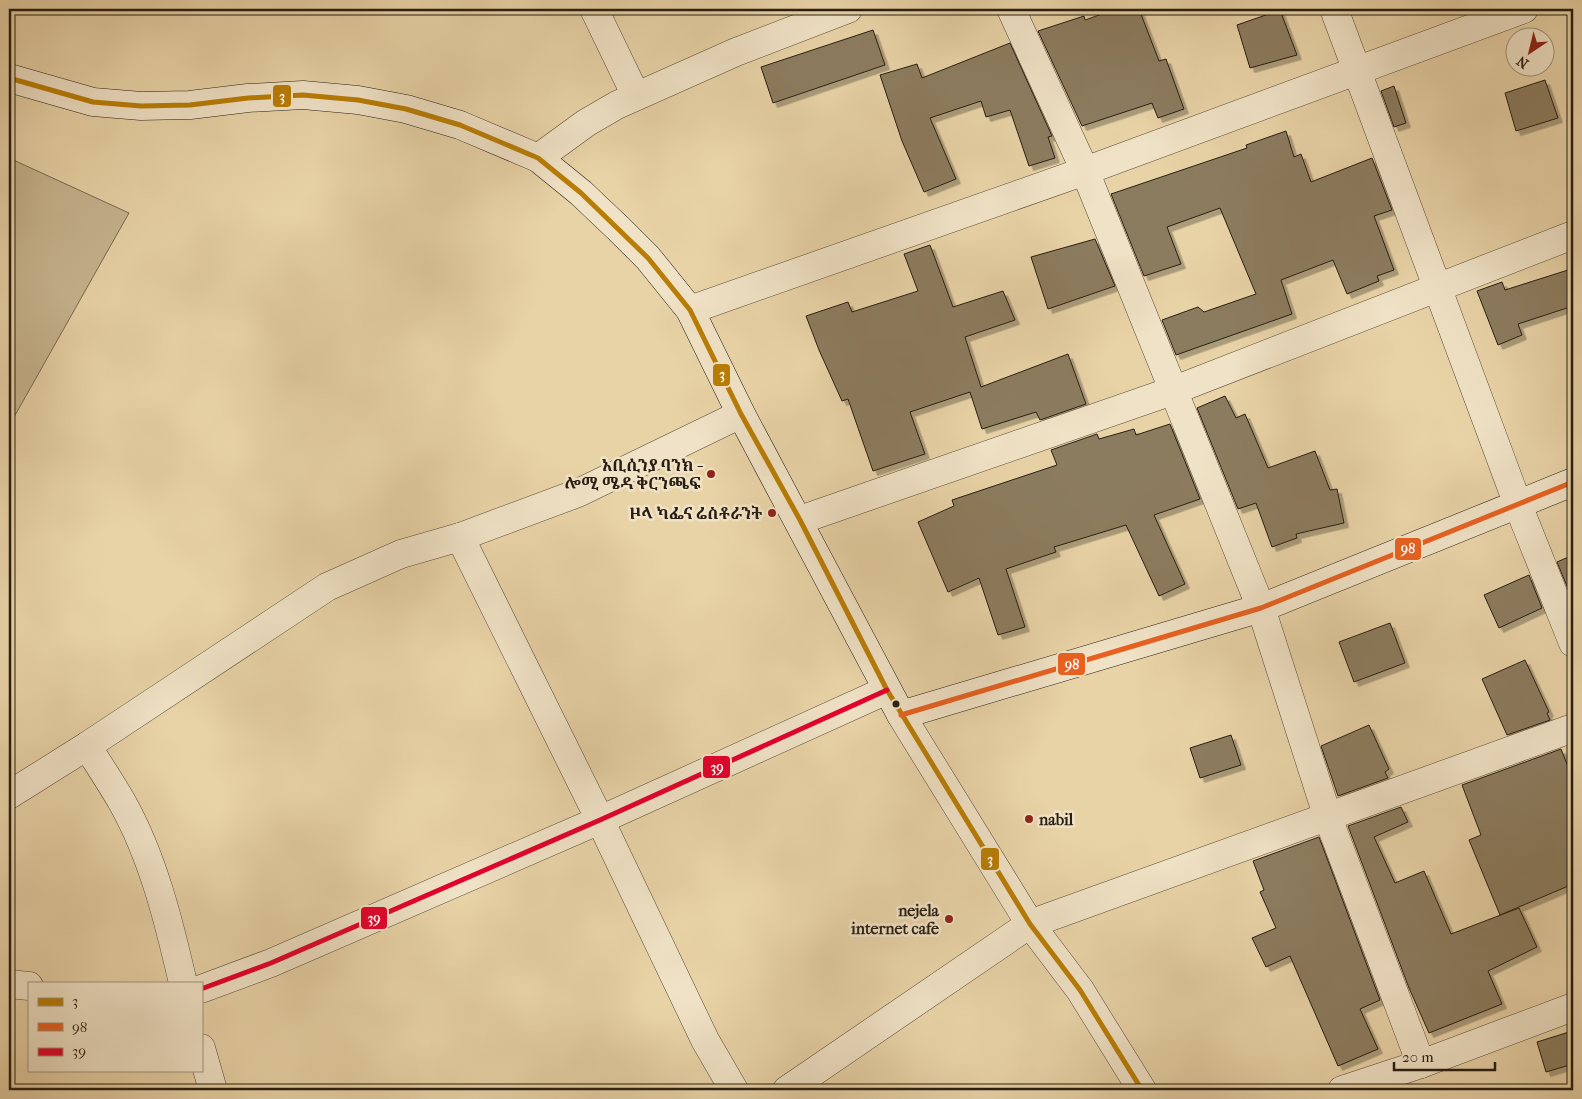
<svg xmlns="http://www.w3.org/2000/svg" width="1582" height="1099" viewBox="0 0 1582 1099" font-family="'IM FELL French Canon','Noto Serif Ethiopic',serif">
<defs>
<filter id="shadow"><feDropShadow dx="4.5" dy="4.5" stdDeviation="0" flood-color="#0004"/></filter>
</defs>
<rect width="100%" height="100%" fill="#e8d3a7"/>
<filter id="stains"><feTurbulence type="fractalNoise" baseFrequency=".004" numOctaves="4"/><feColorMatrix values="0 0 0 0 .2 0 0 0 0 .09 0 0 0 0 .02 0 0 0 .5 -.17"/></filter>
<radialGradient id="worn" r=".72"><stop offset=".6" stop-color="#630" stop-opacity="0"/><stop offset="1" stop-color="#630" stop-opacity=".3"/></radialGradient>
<polygon fill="#c7b48e" stroke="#786950" points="9,158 129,213 9,426"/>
<g fill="#8c7c5f" stroke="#281e12" filter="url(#shadow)">
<polygon points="1116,9 1139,9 1159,61 1166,59 1184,109 1158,118 1152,103 1082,126 1038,31 1084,16 1085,20"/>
<polygon points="1280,10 1297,55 1250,68 1237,25"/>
<polygon points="873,30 885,65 773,103 761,67"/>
<polygon points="1010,43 1052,136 1048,137 1055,158 1029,166 1010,110 986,117 981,101 930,118 956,179 924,192 902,141 880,75 917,64 922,78"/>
<polygon points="1545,80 1558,118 1516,131 1505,93"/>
<polygon points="1394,86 1406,123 1394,127 1381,91"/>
<polygon points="1286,131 1294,157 1301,154 1311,182 1372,158 1392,210 1374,216 1394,270 1377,276 1379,281 1347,294 1333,260 1281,280 1292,314 1176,355 1162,320 1198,307 1204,312 1256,294 1220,208 1167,227 1181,264 1144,276 1111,194 1247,148 1246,145"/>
<polygon points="1095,239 1115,286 1048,309 1031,257"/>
<polygon points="930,245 953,307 1003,291 1015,320 965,337 981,387 1068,354 1086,404 1040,420 1036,412 982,429 970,392 910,412 925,454 873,471 848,399 842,401 819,350 806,316 848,302 852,312 918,291 904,254"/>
<polygon points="1568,270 1573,286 1573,306 1518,324 1522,335 1498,345 1477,291 1502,282 1505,290"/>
<polygon points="1225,396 1236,418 1245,414 1268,468 1315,451 1330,490 1337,489 1344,523 1296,534 1297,538 1272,547 1256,503 1238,509 1197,408"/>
<polygon points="1170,424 1200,499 1154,515 1185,584 1159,596 1126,525 1054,547 1056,552 1006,569 1025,627 998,635 979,578 948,592 918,522 954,506 952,500 1057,465 1051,450 1097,434 1099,439 1134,429 1136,435"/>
<polygon points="1573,555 1573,595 1571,596 1557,562"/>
<polygon points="1529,575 1542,608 1499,628 1484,595"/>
<polygon points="1390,623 1405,663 1354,682 1339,642"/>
<polygon points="1525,660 1549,712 1547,713 1550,720 1507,735 1482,679"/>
<polygon points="1369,725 1389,769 1385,772 1388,778 1338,796 1321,746"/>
<polygon points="1231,735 1241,765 1200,778 1190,748"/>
<polygon points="1561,749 1573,779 1573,884 1500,915 1469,840 1481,835 1462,785"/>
<polygon points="1401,807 1408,822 1374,837 1395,883 1424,871 1451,934 1519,908 1537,947 1488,971 1502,1004 1429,1033 1409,988 1348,826"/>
<polygon points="1319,837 1380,1000 1360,1009 1378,1049 1338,1066 1290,956 1266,967 1252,938 1276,928 1260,892 1264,890 1253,861"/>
<polygon points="1569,1032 1573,1047 1573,1064 1546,1072 1537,1042"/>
</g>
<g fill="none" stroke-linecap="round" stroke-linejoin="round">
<g stroke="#584b37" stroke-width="29">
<g id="street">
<polyline points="594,9 636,96"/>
<polyline points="1011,9 1085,171 1261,608 1327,815 1421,1064"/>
<polyline points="1334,9 1518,505 1573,643"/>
<polyline points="538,158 586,123 617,105 736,52 848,9"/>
<polyline points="690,310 1085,171 1524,9"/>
<polyline points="800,520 1172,391 1573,235"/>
<polyline points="460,537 600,820 705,1040 734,1090"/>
<polyline points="901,715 1030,924 1080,990 1142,1090"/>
<path d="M87,746C99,765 111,783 122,802C153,857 169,922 183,983"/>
<polyline points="9,795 87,746 327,587 401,554 460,537 578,493 741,414"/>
<polyline points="9,984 29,986"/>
<polyline points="201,989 271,963 600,820 887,690"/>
<polyline points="201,1048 213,1090"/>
<polyline points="787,1090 1030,924 1573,728"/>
<polyline points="1342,1090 1421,1064 1573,1007"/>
</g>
</g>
<g stroke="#281e12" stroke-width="29">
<polyline id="secondary" points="9,78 93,102 141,106 190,105 248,98 303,95 358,100 406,109 460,125 538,158 581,193 619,229 648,258 690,310 741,414 901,715 1261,608 1573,482"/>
</g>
<use href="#street" stroke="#f0e2c6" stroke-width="28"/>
<use href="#secondary" stroke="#f0e2c6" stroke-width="28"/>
<g stroke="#f0e2c6" stroke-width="9">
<polyline id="bus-1" points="9,78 93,102 141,106 190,105 248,98 303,95 358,100 406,109 460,125 538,158 581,193 648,258 690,310 741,414 800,520 887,690 1030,924 1080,990 1142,1090"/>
</g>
<g stroke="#f0e2c6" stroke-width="9">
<polyline id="bus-2" points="901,715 1261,608 1573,482"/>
</g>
<g stroke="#f0e2c6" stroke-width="9">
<polyline id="bus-3" points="201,989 271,963 600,820 887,690"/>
</g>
<use href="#bus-1" stroke="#b97d05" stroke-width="5"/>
<use href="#bus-2" stroke="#e86121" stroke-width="5"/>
<use href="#bus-3" stroke="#e4002b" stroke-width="5"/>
</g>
<g fill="#8f2418" stroke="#f0e2c6" stroke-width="2">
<circle cx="711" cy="474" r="5"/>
<circle cx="772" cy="513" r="5"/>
<circle cx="1029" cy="819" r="5"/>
<circle cx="949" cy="919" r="5"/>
</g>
<circle fill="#281e12" stroke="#f0e2c6" stroke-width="2" cx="896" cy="704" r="4.5"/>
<g text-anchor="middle" stroke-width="5" stroke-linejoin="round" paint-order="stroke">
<g font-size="16" font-weight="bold" fill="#281e12" stroke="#f0e2c6" text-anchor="end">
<text x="701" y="471">አቢሲንያ ባንክ -<tspan x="701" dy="18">ሎሚ ሜዳ ቅርንጫፍ</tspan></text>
<text x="762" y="519">ዞላ ካፌና ሬስቶራንት</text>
<text x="1039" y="825" text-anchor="start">nabil</text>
<text x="939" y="916">nejela<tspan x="939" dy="18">internet cafe</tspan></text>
</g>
</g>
<g stroke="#f0e2c6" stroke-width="2">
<rect x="272" y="84" width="20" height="24" rx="5" fill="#b97d05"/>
<rect x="712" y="363" width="19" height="24" rx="5" fill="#b97d05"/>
<rect x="1394" y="537" width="28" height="24" rx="5" fill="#e86121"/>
<rect x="1057" y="652" width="29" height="24" rx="5" fill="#e86121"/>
<rect x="702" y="755" width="29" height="24" rx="5" fill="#e4002b"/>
<rect x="980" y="847" width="20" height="24" rx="5" fill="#b97d05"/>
<rect x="360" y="906" width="28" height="24" rx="5" fill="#e4002b"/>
</g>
<g font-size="14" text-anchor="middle" font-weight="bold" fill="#fff">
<text x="282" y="101">3</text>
<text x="722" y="379">3</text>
<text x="1408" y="553">98</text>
<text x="1072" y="669">98</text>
<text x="717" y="772">39</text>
<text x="990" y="864">3</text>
<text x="374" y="923">39</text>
</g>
<rect width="1582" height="1099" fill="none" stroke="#e8d3a7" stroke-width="30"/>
<rect x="10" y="10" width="1562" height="1079" fill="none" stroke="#281e12" stroke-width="2.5"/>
<rect x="15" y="15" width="1552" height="1069" fill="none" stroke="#281e12"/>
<rect x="28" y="982" width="175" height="90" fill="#f0e2c6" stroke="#a0947e"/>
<rect x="38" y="998" width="25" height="8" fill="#b97d05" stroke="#a0947e"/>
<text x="72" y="1006" font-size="15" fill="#281e12">3</text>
<rect x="38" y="1023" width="25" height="8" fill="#e86121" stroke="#a0947e"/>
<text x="72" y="1032" font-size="15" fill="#281e12">98</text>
<rect x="38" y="1048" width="25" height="8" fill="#e4002b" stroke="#a0947e"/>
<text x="72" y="1056" font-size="15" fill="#281e12">39</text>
<g transform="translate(1530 52) rotate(215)"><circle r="24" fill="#f0e2c6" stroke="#a0947e"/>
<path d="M0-4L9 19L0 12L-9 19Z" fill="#8f2418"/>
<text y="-8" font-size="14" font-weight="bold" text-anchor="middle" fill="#281e12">N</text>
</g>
<path d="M1394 1062v8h101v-8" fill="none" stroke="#281e12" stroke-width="2.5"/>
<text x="1402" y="1062" font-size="15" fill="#281e12" stroke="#f0e2c6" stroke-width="4" paint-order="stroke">20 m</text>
<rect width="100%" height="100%" filter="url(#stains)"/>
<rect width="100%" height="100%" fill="url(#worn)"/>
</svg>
